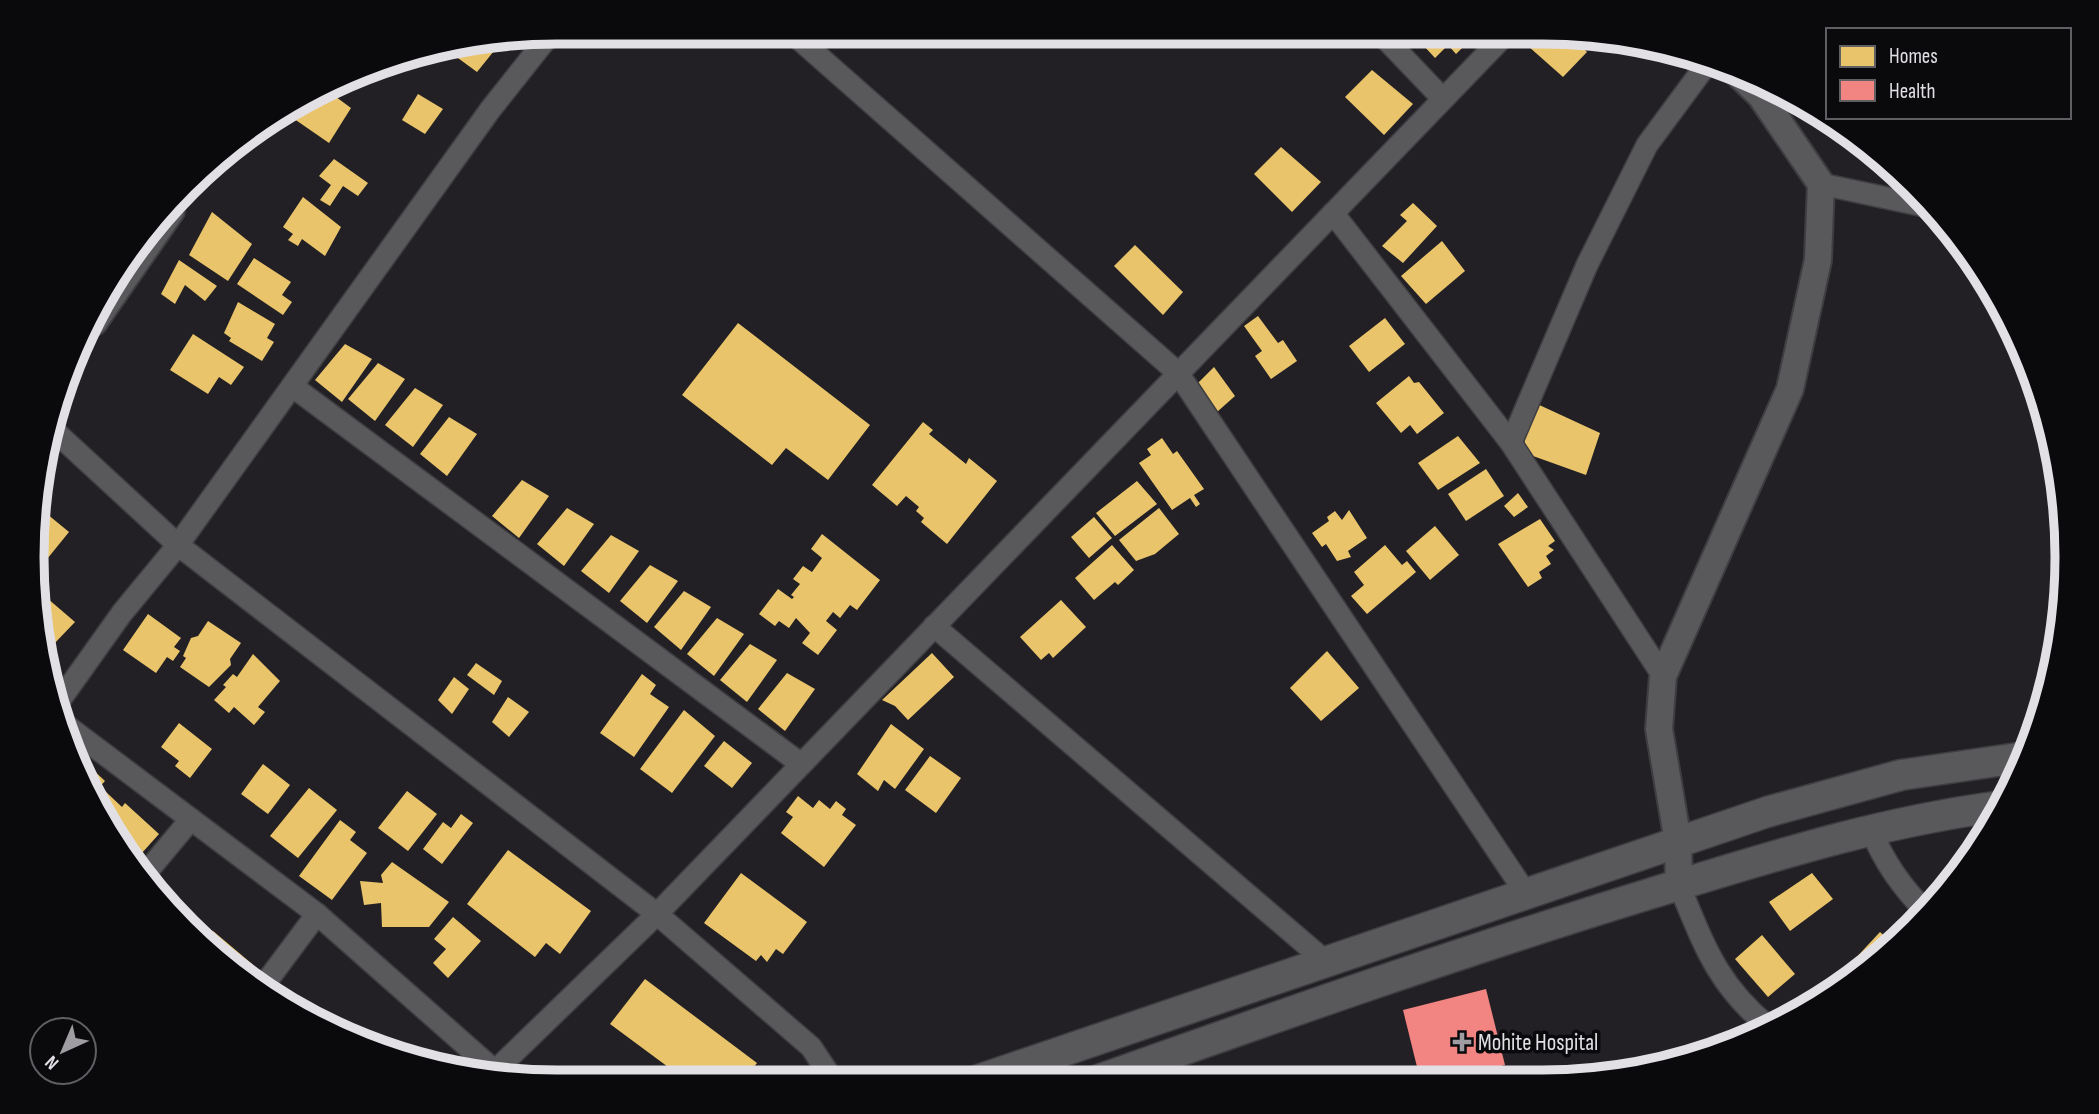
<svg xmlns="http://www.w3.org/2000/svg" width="2099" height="1114" viewBox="0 0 2099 1114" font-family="'Sofia Sans Condensed',sans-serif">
<rect width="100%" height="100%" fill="#222024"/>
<g fill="#e9c46a">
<polygon points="1411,32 1465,32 1471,39 1456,54 1448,45 1435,58"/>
<polygon points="1540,33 1568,33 1587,52 1563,77 1528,46"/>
<polygon points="502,41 477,72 447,50"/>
<polygon points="1372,70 1413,104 1384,135 1345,97"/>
<polygon points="328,91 351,108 329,143 287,114"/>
<polygon points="418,94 443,109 425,134 402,120"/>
<polygon points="1281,147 1321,182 1292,212 1254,174"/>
<polygon points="334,159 368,183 358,196 343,186 330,206 320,200 331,185 319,176"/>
<polygon points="303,197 341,227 325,256 302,239 298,246 288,240 293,234 283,227"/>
<polygon points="1413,203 1437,226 1403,263 1382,246 1407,221 1400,215"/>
<polygon points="212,212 252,244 228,281 189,255"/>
<polygon points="1442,241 1465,271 1426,304 1401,276"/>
<polygon points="1135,245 1183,292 1163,315 1114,266"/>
<polygon points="254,258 291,282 282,295 292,302 283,315 237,284"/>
<polygon points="179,260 217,286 205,301 185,285 175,304 161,294"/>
<polygon points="238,302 275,324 267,338 274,342 262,361 229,341 231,338 224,333"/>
<polygon points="1258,316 1278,343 1283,340 1297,361 1271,379 1255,356 1262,351 1244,326"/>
<polygon points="1385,318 1405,344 1369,372 1349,346"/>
<polygon points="738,323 870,425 828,480 786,448 772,465 682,395"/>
<polygon points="193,334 244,367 231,385 219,377 208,394 170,370"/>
<polygon points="345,344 372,359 342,402 315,380"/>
<polygon points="378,363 405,379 375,421 348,399"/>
<polygon points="1214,367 1235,396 1217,412 1196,385"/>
<polygon points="1409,376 1414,383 1419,382 1444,413 1417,434 1410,425 1401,433 1376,403"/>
<polygon points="415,388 443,405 413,447 385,425"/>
<polygon points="1535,403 1600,433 1586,475 1519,451"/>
<polygon points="449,417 477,434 447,476 420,454"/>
<polygon points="923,422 933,430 929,434 966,464 969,458 997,481 947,544 921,522 924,518 916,511 919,507 906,496 897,506 872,485"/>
<polygon points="1458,436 1480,463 1438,490 1418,463"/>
<polygon points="1162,438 1173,454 1177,451 1204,489 1194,495 1200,504 1196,507 1190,498 1172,510 1139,463 1151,455 1147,449"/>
<polygon points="1486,469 1504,496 1466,521 1448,494"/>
<polygon points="522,480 549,496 519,538 492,516"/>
<polygon points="1137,481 1157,504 1115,536 1096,513"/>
<polygon points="1518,493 1528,507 1514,517 1504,506"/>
<polygon points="567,508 594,524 564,566 537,544"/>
<polygon points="1159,508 1179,534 1155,554 1136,561 1119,540"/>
<polygon points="41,509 69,532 43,564 36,559"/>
<polygon points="1349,510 1367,538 1348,551 1351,557 1337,561 1326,544 1322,547 1312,533 1329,521 1327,517 1335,511 1342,520"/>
<polygon points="1094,517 1112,538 1089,558 1071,537"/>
<polygon points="1540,519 1555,541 1548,546 1554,550 1546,556 1551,564 1539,572 1542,578 1528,587 1498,544"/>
<polygon points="1435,526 1459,555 1430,580 1406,551"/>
<polygon points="822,534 880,580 857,610 850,605 840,618 833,612 826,621 837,630 818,655 802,643 810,633 796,618 789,628 779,621 775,626 759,614 778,589 792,599 794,597 791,595 800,584 793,579 803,566 812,572 822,558 811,549"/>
<polygon points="611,535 639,551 609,593 581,571"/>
<polygon points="1112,545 1134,570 1118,585 1115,582 1094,600 1075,578"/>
<polygon points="1385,545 1402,565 1407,561 1416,572 1367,614 1351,596 1364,585 1354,572"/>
<polygon points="650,565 678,581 647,623 620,601"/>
<polygon points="33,586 75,622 52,646 40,636"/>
<polygon points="684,591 711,607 681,650 654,627"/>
<polygon points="1061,600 1086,627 1053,658 1049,653 1041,660 1020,637"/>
<polygon points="148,614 181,638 174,647 180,651 173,661 167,657 156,673 123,650"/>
<polygon points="717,618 744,634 714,676 687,654"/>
<polygon points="208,621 241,643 230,659 231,665 209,687 180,667 186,658 183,656 191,638 198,636"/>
<polygon points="750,644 777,660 747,702 720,680"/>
<polygon points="1327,651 1359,688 1321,721 1290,688"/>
<polygon points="932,653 954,677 908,720 895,706 882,700"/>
<polygon points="253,654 280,681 258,707 265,712 254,725 234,707 229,713 214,700 226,687 223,685 233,674 237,677"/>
<polygon points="476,663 502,681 494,695 467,675"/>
<polygon points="787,673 815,689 785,731 758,709"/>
<polygon points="642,674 656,685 650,694 669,707 634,757 600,733"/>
<polygon points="454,677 469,689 452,714 438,700"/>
<polygon points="508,697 529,712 509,737 492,722"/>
<polygon points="684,710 715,736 672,793 640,769"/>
<polygon points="179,723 212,749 190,778 175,766 179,761 161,747"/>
<polygon points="891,724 924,749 895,789 884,780 878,791 857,774"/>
<polygon points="724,741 752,763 732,788 704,766"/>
<polygon points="75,753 105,781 91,796 73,755"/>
<polygon points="930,756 961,778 936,813 905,790"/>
<polygon points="263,764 290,785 268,814 241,794"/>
<polygon points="309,788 337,810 298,858 270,836"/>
<polygon points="105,791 122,807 125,803 159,834 141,854 138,851 133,856 95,802"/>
<polygon points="407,791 437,814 408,851 378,828"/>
<polygon points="798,796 813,808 819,800 830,809 836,801 846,809 842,815 856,825 824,867 781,833 793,817 786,812"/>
<polygon points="461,814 473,823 442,864 423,849 443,822 451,828"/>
<polygon points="340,820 356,832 350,840 367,853 332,900 299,876"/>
<polygon points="508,850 591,911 560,954 546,943 535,957 467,904"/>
<polygon points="392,862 449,902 429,927 382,927 381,903 364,905 360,881 383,883 381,875"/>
<polygon points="741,873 807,922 783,954 776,949 767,962 761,955 756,961 704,923"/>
<polygon points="1812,873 1833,899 1790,931 1769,902"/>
<polygon points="453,917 481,941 448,978 433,963 446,949 434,939"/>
<polygon points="213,931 257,968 251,975 204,942"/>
<polygon points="1880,932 1892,943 1846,983 1839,976"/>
<polygon points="1762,935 1795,974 1768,997 1735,959"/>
<polygon points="645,979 757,1063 743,1081 687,1081 610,1024"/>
</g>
<polygon fill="#f28482" points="1486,989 1505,1065 1452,1078 1420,1079 1403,1010"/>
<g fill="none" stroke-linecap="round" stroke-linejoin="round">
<g stroke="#3e3d40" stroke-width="24">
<g id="minor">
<polyline points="791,32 1178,373 1525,892"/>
<polyline points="1379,32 1443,99"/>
<polyline points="1821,184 1934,208"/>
<polyline points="1333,213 1511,443 1663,676"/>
<polyline points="292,386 801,764"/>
<polyline points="49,426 178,545 657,914 811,1047 833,1080"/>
<polyline points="1511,443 1587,265 1647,145 1709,61"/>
<polyline points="934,626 1324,960"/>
<polyline points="55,707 122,613 178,545 490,110 551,33"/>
<polyline points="59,720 317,914"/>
<path d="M1870,828C1884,862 1901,886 1927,913"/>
<polyline points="146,873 191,819"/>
<path d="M1679,885C1704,945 1717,985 1770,1028"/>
<polyline points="264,985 317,914 495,1071 657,914 1507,33"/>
</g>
</g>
<g stroke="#3e3d40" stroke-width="30">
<g id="tertiary">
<polyline points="94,322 171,211"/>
<polyline points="1679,885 1678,842 1659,729 1663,676 1790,389 1818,260 1821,184 1761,96 1734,70"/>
</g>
</g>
<g stroke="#3e3d40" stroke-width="33">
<g id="secondary">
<polyline points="978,1080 1767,812 1901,775 2025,757"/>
<path d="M1098,1080C1281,1015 1463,951 1649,894C1767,858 1878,822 2002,806"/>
</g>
</g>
<use href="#minor" stroke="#59585b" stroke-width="21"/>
<use href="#tertiary" stroke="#59585b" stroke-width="26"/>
<use href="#secondary" stroke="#59585b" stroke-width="30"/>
</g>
<path fill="#9f9da1" stroke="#0a090c" stroke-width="2.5" d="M1458.5 1031.5h7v7h7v7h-7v7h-7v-7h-7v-7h7z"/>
<g text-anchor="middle" stroke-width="7" stroke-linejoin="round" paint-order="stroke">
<g font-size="23" fill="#e2e0e5" stroke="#0a090c" text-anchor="start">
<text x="1478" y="1050">Mohite Hospital</text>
</g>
</g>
<path d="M0 0H2099V1114H0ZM557 44H1542A513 513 0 0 1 2055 557V557A513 513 0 0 1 1542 1070H557A513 513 0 0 1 44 557V557A513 513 0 0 1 557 44Z" fill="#0a090c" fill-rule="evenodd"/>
<path fill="none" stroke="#e2e0e5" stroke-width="9" d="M557 44H1542A513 513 0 0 1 2055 557V557A513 513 0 0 1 1542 1070H557A513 513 0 0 1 44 557V557A513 513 0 0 1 557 44Z"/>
<rect x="1826" y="28" width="245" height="91" fill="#0a090c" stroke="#605f63" stroke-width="2"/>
<rect x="1840" y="46" width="35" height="21" fill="#e9c46a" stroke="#605f63" stroke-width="2"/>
<text x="1889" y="63" font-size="21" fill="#e2e0e5">Homes</text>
<rect x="1840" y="80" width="35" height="21" fill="#f28482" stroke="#605f63" stroke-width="2"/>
<text x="1889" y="98" font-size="21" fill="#e2e0e5">Health</text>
<g transform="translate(63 1051) rotate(224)"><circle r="33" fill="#0a090c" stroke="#605f63" stroke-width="2"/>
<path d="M0-5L12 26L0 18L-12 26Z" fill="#9f9da1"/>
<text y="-10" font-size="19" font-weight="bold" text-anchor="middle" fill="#e2e0e5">N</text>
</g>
</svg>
